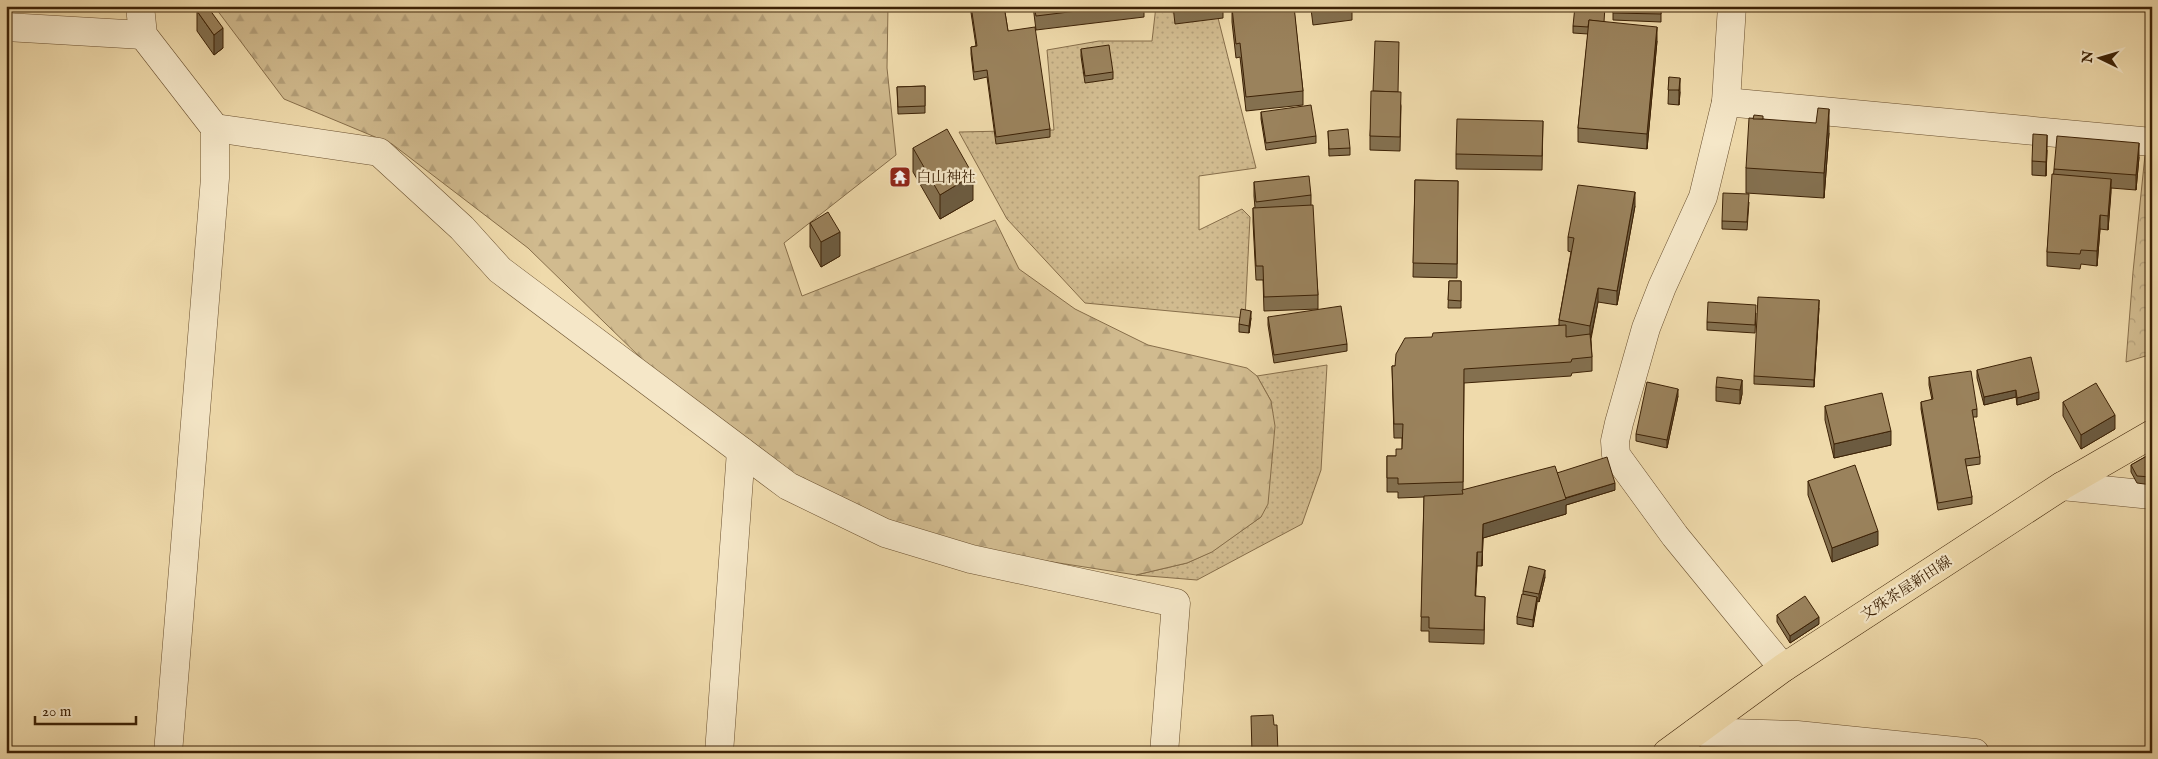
<svg xmlns="http://www.w3.org/2000/svg" width="2158" height="759" viewBox="0 0 2158 759" font-family="'IM FELL English','Noto Serif JP',serif">
<defs>
<pattern id="grass-dots" width="8" height="8" patternUnits="userSpaceOnUse" patternTransform="scale(1.25)"><rect width="8" height="8" fill="#d1bb8f"/><path d="M2 2h.1M6 6h.1" fill="none" stroke="#b4a07a" stroke-width="1.8" stroke-linecap="round"/></pattern>
<pattern id="forest-firs" width="22" height="20" patternUnits="userSpaceOnUse" patternTransform="scale(1.25)"><rect width="22" height="20" fill="#d1bb8f"/><path d="M5 1l3.5 6h-7zM16 11l3.5 6h-7z" fill="#b4a07a"/></pattern>
<pattern id="park-crowns" width="20" height="18" patternUnits="userSpaceOnUse" patternTransform="scale(1.25)"><rect width="20" height="18" fill="#d1bb8f"/><path d="M2 6a3 3 0 1 1 6 0M12 15a3 3 0 1 1 6 0" fill="none" stroke="#b4a07a"/></pattern>
</defs>
<rect width="100%" height="100%" fill="#efdaab"/>
<filter id="stains"><feTurbulence type="fractalNoise" baseFrequency=".004" numOctaves="4"/><feColorMatrix values="0 0 0 0 .2 0 0 0 0 .09 0 0 0 0 .02 0 0 0 .5 -.17"/></filter>
<radialGradient id="worn" r=".72"><stop offset=".6" stop-color="#630" stop-opacity="0"/><stop offset="1" stop-color="#630" stop-opacity=".3"/></radialGradient>
<g fill="url(#grass-dots)" stroke="#876e4a">
<polygon points="1156,6 1249,6 1216,10 1256,168 1199,176 1199,230 1242,209 1250,217 1245,318 1085,303 1007,219 959,132 1054,130 1047,50 1099,41 1152,41"/>
<polygon points="1327,365 1321,470 1302,524 1197,580 1136,575 1187,563 1211,552 1261,517 1271,401 1257,376"/>
</g>
<polygon fill="url(#forest-firs)" stroke="#876e4a" points="214,6 888,6 887,68 896,155 784,243 802,296 995,220 1019,269 1075,309 1148,345 1247,368 1257,376 1271,401 1275,426 1268,504 1261,517 1212,552 1187,563 1136,575 1001,554 875,517 788,471 682,398 528,248 392,144 284,99"/>
<polygon fill="url(#park-crowns)" stroke="#876e4a" points="2145,155 2152,156 2152,354 2126,362 2133,272"/>
<g fill="none" stroke-linecap="round" stroke-linejoin="round">
<g stroke="#6a502f" stroke-width="29">
<g id="minor">
<polyline points="140,6 143,35 215,128 215,178 168,753"/>
<polyline points="1732,6 1726,102 1703,197 1662,287 1646,328 1619,423 1615,441 1616,455 1675,536 1783,668"/>
<polyline points="6,27 143,35"/>
<polyline points="1726,102 2152,142"/>
<polyline points="215,128 379,152 462,228 500,270 788,486 885,533 971,559 1176,603 1164,753"/>
<polyline points="2062,486 2152,495"/>
<polyline points="1696,732 1797,735 1975,753"/>
<polyline points="719,753 741,451"/>
</g>
</g>
<g stroke="#3d2206" stroke-width="29">
<polyline id="major" points="1667,753 1783,668 2062,486 2152,434"/>
</g>
<use href="#minor" stroke="#f5e7c8" stroke-width="28"/>
<use href="#major" stroke="#efdaab" stroke-width="28"/>
</g>
<g fill="#84704f" stroke="#3d2206">
<polygon points="970,6 1004,6 1008,31 1050,129 1050,137 996,144 987,77 974,80 971,54 971,47 976,46"/>
<polygon points="1033,6 1144,6 1144,17 1036,30"/>
<polygon points="1173,6 1223,6 1223,18 1175,24"/>
<polygon points="1236,6 1352,6 1352,20 1313,25 1311,9 1294,10 1303,91 1303,105 1246,111 1240,57 1236,58 1232,22 1232,8 1236,7"/>
<polygon points="1613,6 1661,6 1661,22 1613,20"/>
<polygon points="197,11 223,48 214,55 197,31"/>
<polygon points="1605,22 1657,41 1647,149 1578,142 1578,128 1588,34 1573,33 1573,26"/>
<polygon points="1081,49 1113,72 1113,79 1085,83 1081,56"/>
<polygon points="1669,77 1680,92 1679,105 1668,104"/>
<polygon points="925,86 925,113 898,114 897,87"/>
<polygon points="1373,91 1398,92 1401,106 1400,151 1370,150 1370,136"/>
<polygon points="1261,112 1316,136 1316,143 1266,150 1261,119"/>
<polygon points="1763,119 1829,133 1824,198 1746,193 1746,168"/>
<polygon points="1543,121 1542,170 1456,169 1456,154"/>
<polygon points="1328,131 1350,148 1350,155 1329,156"/>
<polygon points="913,148 973,200 940,219 913,172"/>
<polygon points="2047,150 2046,176 2032,175 2032,161"/>
<polygon points="2139,157 2136,190 2111,188 2108,230 2100,229 2097,266 2081,264 2080,269 2047,266 2047,252 2054,169"/>
<polygon points="1415,180 1458,181 1457,278 1413,277"/>
<polygon points="1254,182 1311,195 1311,205 1318,295 1318,309 1264,311 1263,280 1256,280 1253,222 1253,208 1255,208 1254,196"/>
<polygon points="1749,202 1747,230 1722,229 1722,221"/>
<polygon points="1635,206 1617,305 1598,302 1591,339 1592,357 1592,371 1572,373 1571,376 1464,383 1463,490 1557,473 1615,490 1566,505 1566,514 1483,538 1482,566 1477,566 1475,596 1485,597 1484,644 1429,642 1429,631 1421,631 1424,497 1398,498 1398,492 1387,492 1387,456 1396,456 1402,449 1402,438 1394,438 1392,366 1395,366 1559,325 1559,320 1571,252 1568,251 1568,237"/>
<polygon points="810,223 840,256 821,267 810,247"/>
<polygon points="1449,281 1461,281 1461,308 1448,308"/>
<polygon points="1819,308 1814,387 1754,384 1754,376"/>
<polygon points="1756,313 1755,333 1707,330 1707,322"/>
<polygon points="1268,317 1347,344 1347,351 1274,363 1268,325"/>
<polygon points="1251,318 1249,333 1239,332 1239,324"/>
<polygon points="1977,370 2039,399 2017,405 2016,397 1984,405 1977,378"/>
<polygon points="1929,377 1977,409 1977,417 1973,417 1980,457 1980,464 1966,466 1972,497 1972,504 1938,510 1921,409 1921,402 1932,400 1929,385"/>
<polygon points="1742,380 1742,394 1740,404 1716,401 1716,387"/>
<polygon points="1678,396 1667,448 1636,441 1636,434"/>
<polygon points="2063,402 2115,429 2081,449 2063,416"/>
<polygon points="1825,406 1891,445 1834,458 1825,420"/>
<polygon points="2152,453 2152,485 2137,483 2131,472 2131,465"/>
<polygon points="1808,481 1878,545 1832,562 1808,495"/>
<polygon points="1545,577 1539,602 1537,601 1533,627 1517,624 1517,617 1523,594 1523,591"/>
<polygon points="1777,615 1819,624 1790,643 1777,622"/>
</g>
<g fill="#6c5b40" stroke="#3d2206">
<polygon points="1657,27 1657,41 1647,149 1647,134"/>
<polygon points="223,28 223,48 214,55 214,35"/>
<polygon points="1680,78 1680,92 1679,105 1679,90"/>
<polygon points="1829,109 1829,133 1824,198 1824,173"/>
<polygon points="2047,135 2047,150 2046,176 2046,162"/>
<polygon points="2139,143 2139,157 2136,190 2136,175"/>
<polygon points="973,175 973,200 940,219 940,195"/>
<polygon points="2111,179 2111,193 2108,230 2108,216"/>
<polygon points="1635,192 1635,206 1617,305 1617,291"/>
<polygon points="2100,215 2100,229 2097,266 2097,251"/>
<polygon points="840,232 840,256 821,267 821,242"/>
<polygon points="1598,288 1598,302 1590,340 1590,326"/>
<polygon points="1819,300 1819,308 1814,387 1814,380"/>
<polygon points="1251,311 1251,318 1249,333 1249,326"/>
<polygon points="1742,380 1742,394 1740,404 1740,390"/>
<polygon points="1678,389 1678,396 1667,448 1667,440"/>
<polygon points="2016,390 2016,397 1984,405 1984,397"/>
<polygon points="2039,392 2039,399 2017,405 2017,398"/>
<polygon points="2115,415 2115,429 2081,449 2081,435"/>
<polygon points="1891,431 1891,445 1834,458 1834,444"/>
<polygon points="1615,483 1615,490 1566,505 1566,514 1483,538 1482,566 1483,524"/>
<polygon points="1878,531 1878,545 1832,562 1832,548"/>
<polygon points="1477,552 1477,566 1475,610 1475,596"/>
<polygon points="1545,570 1545,577 1539,602 1539,594"/>
<polygon points="1537,597 1537,604 1533,627 1533,620"/>
<polygon points="1819,617 1819,624 1790,643 1790,636"/>
</g>
<g fill="#9a825c" stroke="#3d2206">
<polygon points="203,6 207,6 223,28 214,35 197,11"/>
<polygon points="971,6 1004,6 1008,31 1035,27 1050,129 996,137 987,70 974,72 971,47 977,46"/>
<polygon points="1034,6 1118,6 1036,16"/>
<polygon points="1175,6 1205,6 1175,10"/>
<polygon points="1238,6 1294,6 1303,91 1246,97 1240,43 1236,44 1232,8 1238,7"/>
<polygon points="1312,6 1352,6 1313,11"/>
<polygon points="1575,6 1605,6 1604,22 1589,20 1588,27 1573,26"/>
<polygon points="1613,6 1661,6 1661,14 1613,13"/>
<polygon points="1589,20 1657,27 1647,134 1578,128"/>
<polygon points="1375,41 1399,42 1398,92 1373,91"/>
<polygon points="1109,45 1113,72 1085,76 1081,49"/>
<polygon points="1669,77 1680,78 1679,90 1668,90"/>
<polygon points="925,86 925,106 898,107 897,87"/>
<polygon points="1371,91 1401,92 1400,137 1370,136"/>
<polygon points="1311,105 1316,136 1266,143 1261,112"/>
<polygon points="1818,108 1829,109 1824,173 1746,168 1749,118 1816,123"/>
<polygon points="1754,115 1763,116 1763,119 1753,119"/>
<polygon points="1457,119 1543,121 1542,156 1456,154"/>
<polygon points="947,129 973,175 940,195 913,148"/>
<polygon points="1348,129 1350,148 1329,149 1328,131"/>
<polygon points="2033,134 2047,135 2046,162 2032,161"/>
<polygon points="2057,136 2139,143 2136,175 2054,169"/>
<polygon points="2052,174 2111,179 2108,216 2100,215 2097,251 2081,250 2080,254 2047,252"/>
<polygon points="1309,176 1311,195 1256,202 1254,182"/>
<polygon points="1415,180 1458,181 1457,264 1413,263"/>
<polygon points="1578,185 1635,192 1617,291 1598,288 1590,326 1559,320 1574,238 1568,237"/>
<polygon points="1723,193 1749,194 1747,222 1722,221"/>
<polygon points="1313,205 1318,295 1264,297 1263,266 1256,266 1253,208"/>
<polygon points="828,212 840,232 821,242 810,223"/>
<polygon points="1449,281 1461,281 1461,301 1448,300"/>
<polygon points="1758,297 1819,300 1814,380 1754,376"/>
<polygon points="1708,302 1756,305 1755,325 1707,322"/>
<polygon points="1341,306 1347,344 1274,355 1268,317"/>
<polygon points="1241,309 1251,311 1249,326 1239,324"/>
<polygon points="1566,325 1566,337 1590,334 1592,357 1572,359 1571,362 1464,369 1463,482 1398,484 1398,478 1387,478 1387,456 1396,456 1396,449 1402,449 1403,424 1394,424 1392,366 1395,366 1396,354 1405,338 1432,337 1433,333"/>
<polygon points="2031,357 2039,392 2017,398 2016,390 1984,397 1977,370"/>
<polygon points="1971,371 1977,409 1972,410 1980,457 1965,459 1972,497 1938,503 1921,402 1933,399 1929,377"/>
<polygon points="1717,377 1742,380 1740,390 1716,387"/>
<polygon points="1647,382 1678,389 1667,440 1636,434"/>
<polygon points="2096,383 2115,415 2081,435 2063,402"/>
<polygon points="1882,393 1891,431 1834,444 1825,406"/>
<polygon points="2152,453 2152,477 2137,476 2131,465"/>
<polygon points="1607,457 1615,483 1565,498 1557,473"/>
<polygon points="1855,465 1878,531 1832,548 1808,481"/>
<polygon points="1555,466 1566,499 1483,524 1482,552 1477,552 1475,596 1485,597 1484,630 1429,628 1429,617 1421,617 1424,496 1463,494 1462,490"/>
<polygon points="1529,566 1545,570 1539,594 1523,591"/>
<polygon points="1522,594 1537,597 1533,620 1517,617"/>
<polygon points="1805,596 1819,617 1790,636 1777,615"/>
<polygon points="1273,715 1274,725 1277,725 1278,753 1252,753 1251,716"/>
</g>
<defs>
<g id="temple-square" transform="scale(1.125)"><rect x="-9" y="-9" width="18" height="18" rx="4" fill="#8f2418" stroke="#f5e7c8"/><path d="M0-6L5-2H3V0L6.5 2.5H4V6H1.5V3h-3V6H-4V2.5H-6.5L-3 0V-2H-5Z" fill="#fff"/></g>
</defs>
<g fill-rule="evenodd">
<use href="#temple-square" x="900" y="177"/>
</g>
<g text-anchor="middle" stroke-width="4.5" stroke-linejoin="round" paint-order="stroke">
<g font-size="15" fill="#3d2206" stroke="#f5e7c8" text-anchor="start">
<text x="916" y="182">白山神社</text>
</g>
<g font-size="15" fill="#3d2206" stroke="#f5e7c8">
<text transform="translate(1906 588) rotate(-33)" y="5">文殊茶屋新田線</text>
</g>
</g>
<rect width="2158" height="759" fill="none" stroke="#efdaab" stroke-width="25"/>
<rect x="8" y="8" width="2143" height="744" fill="none" stroke="#3d2206" stroke-width="2.5"/>
<rect x="12" y="12" width="2133" height="734" fill="none" stroke="#3d2206"/>
<g transform="translate(2100 58) rotate(275)" stroke="#f5e7c8" stroke-width="4" paint-order="stroke">
<path d="M0-4L9 19L0 12L-9 19Z" fill="#3d2206"/>
<text y="-8" font-size="14" font-weight="bold" text-anchor="middle" fill="#3d2206">N</text>
</g>
<path d="M35 716v8h101v-8" fill="none" stroke="#3d2206" stroke-width="2.5"/>
<text x="42" y="716" font-size="15" fill="#3d2206" stroke="#f5e7c8" stroke-width="4" paint-order="stroke">20 m</text>
<rect width="100%" height="100%" filter="url(#stains)"/>
<rect width="100%" height="100%" fill="url(#worn)"/>
</svg>
